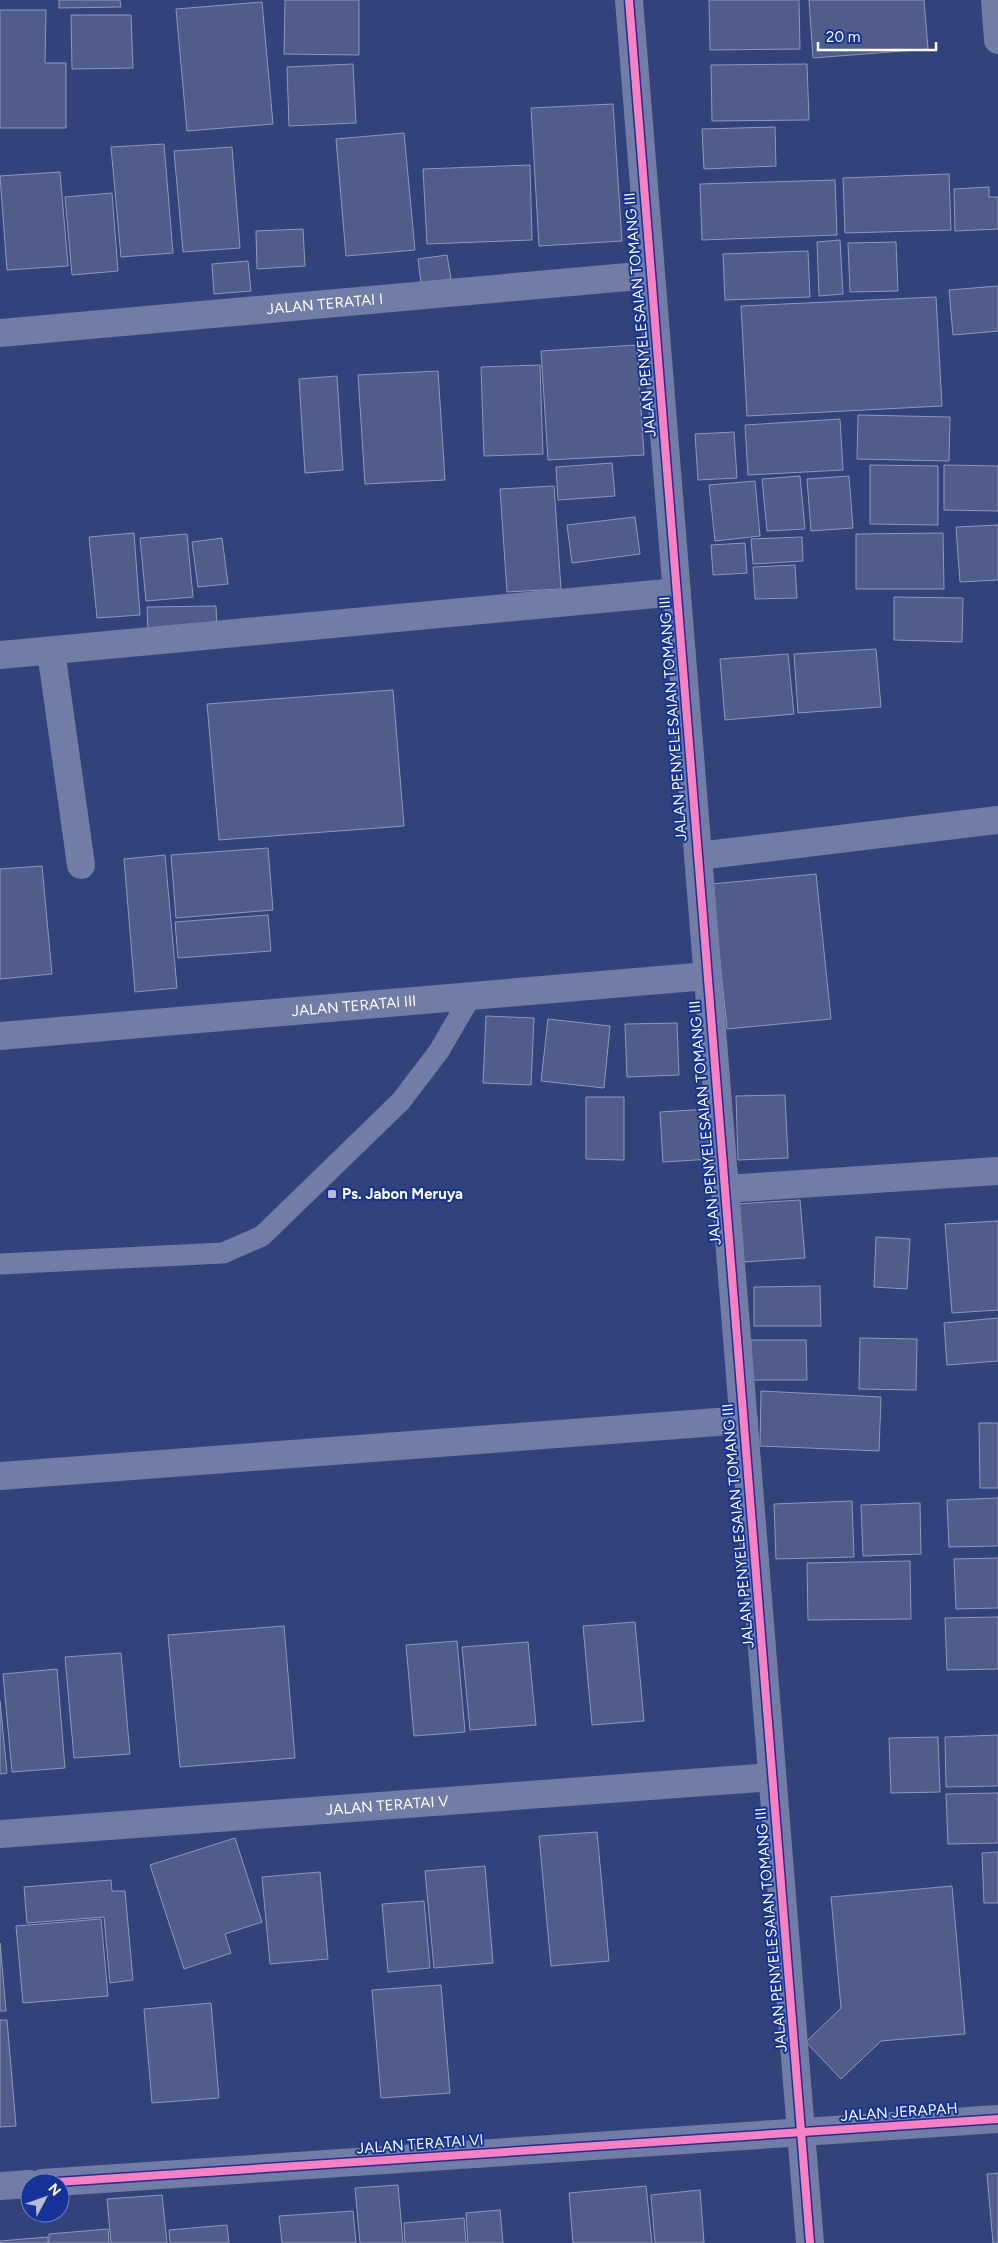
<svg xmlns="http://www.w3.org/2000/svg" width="998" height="2243" viewBox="0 0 998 2243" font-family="Figtree,sans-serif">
<rect width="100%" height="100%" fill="#32427a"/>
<g fill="#505c89" stroke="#9099ba">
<polygon points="59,0 120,0 121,7 59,8"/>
<polygon points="285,0 359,0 359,55 284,54"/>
<polygon points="709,0 799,0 800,49 710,50"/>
<polygon points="809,0 924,0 928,49 813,58"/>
<polygon points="262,2 273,124 187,131 176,9"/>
<polygon points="0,10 46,10 45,63 66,63 66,128 0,128"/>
<polygon points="71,15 131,15 133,68 72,69"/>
<polygon points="353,64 356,123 289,126 287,67"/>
<polygon points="807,64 809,120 712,121 711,65"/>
<polygon points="613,104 622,241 539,246 531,108"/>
<polygon points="775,127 776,166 704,169 702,129"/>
<polygon points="404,133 415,250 346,256 336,139"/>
<polygon points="164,144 173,253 121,257 111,147"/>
<polygon points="232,147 240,248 183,252 174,151"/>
<polygon points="530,165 532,240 427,244 423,169"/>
<polygon points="60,172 68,266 7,270 0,176"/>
<polygon points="949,174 951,230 845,233 843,178"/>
<polygon points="835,180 837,235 702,240 700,184"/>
<polygon points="989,187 989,197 998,197 998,229 955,231 954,189"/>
<polygon points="112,193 118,271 72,275 65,197"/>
<polygon points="303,229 305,266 257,269 256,231"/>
<polygon points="840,240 843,294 819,296 817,242"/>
<polygon points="896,242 898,291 850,292 848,243"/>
<polygon points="808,251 810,297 725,300 723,254"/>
<polygon points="447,255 451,279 421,283 418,259"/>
<polygon points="248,261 251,291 214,294 212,264"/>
<polygon points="998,286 998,331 953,335 949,290"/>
<polygon points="936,297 942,406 747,416 741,306"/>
<polygon points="637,345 644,455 548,460 541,351"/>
<polygon points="540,365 543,454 484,456 481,367"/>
<polygon points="438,371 445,480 365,484 358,375"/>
<polygon points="337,376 343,470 305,473 299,379"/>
<polygon points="858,415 950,417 949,461 857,459"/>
<polygon points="840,419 843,470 748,475 745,425"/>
<polygon points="734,432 737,478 698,480 695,434"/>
<polygon points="612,463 615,496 558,500 556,467"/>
<polygon points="870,465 938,466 938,525 870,524"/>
<polygon points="944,465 998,466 998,511 944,510"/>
<polygon points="800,476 805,529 767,531 762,479"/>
<polygon points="849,476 853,528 811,531 807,479"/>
<polygon points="755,481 760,536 715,541 709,485"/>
<polygon points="554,486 561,589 507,592 500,489"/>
<polygon points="635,517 640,554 572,563 567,525"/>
<polygon points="998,525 998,580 960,582 956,527"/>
<polygon points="134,533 140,615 97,618 89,537"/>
<polygon points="943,533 944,589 856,589 856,534"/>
<polygon points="187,534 193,597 146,601 140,538"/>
<polygon points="802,537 803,561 753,564 751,539"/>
<polygon points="222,538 228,584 198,587 192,542"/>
<polygon points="745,543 747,573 713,575 711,545"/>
<polygon points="795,565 797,598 755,599 753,567"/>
<polygon points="894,597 963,598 962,642 894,640"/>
<polygon points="216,606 217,630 148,632 147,607"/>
<polygon points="876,649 881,707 798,713 794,654"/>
<polygon points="788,654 794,714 725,720 720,659"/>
<polygon points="393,690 404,826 219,840 207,704"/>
<polygon points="268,848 273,910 176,918 171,855"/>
<polygon points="165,855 177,988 135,992 124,859"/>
<polygon points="42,866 52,974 0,979 0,869"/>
<polygon points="816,874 831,1019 727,1029 712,884"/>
<polygon points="268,915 271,951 178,958 175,922"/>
<polygon points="486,1016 534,1018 531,1085 483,1083"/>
<polygon points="548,1019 610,1026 604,1088 541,1081"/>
<polygon points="677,1023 679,1075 627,1077 625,1024"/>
<polygon points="785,1095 788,1158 738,1160 736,1096"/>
<polygon points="586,1097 624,1097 624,1160 586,1159"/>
<polygon points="709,1109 712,1159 663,1162 660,1112"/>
<polygon points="800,1200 805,1258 743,1262 737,1204"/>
<polygon points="998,1221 998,1310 952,1313 945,1224"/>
<polygon points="876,1237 910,1239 907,1289 874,1287"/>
<polygon points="820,1286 821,1326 754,1326 754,1287"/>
<polygon points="998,1318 998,1361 947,1365 944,1323"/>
<polygon points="860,1338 917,1339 916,1390 859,1389"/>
<polygon points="751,1340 806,1340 807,1380 752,1380"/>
<polygon points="761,1391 881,1397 879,1451 760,1446"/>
<polygon points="979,1423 998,1423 998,1488 980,1488"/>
<polygon points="998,1498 998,1546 949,1547 947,1500"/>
<polygon points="852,1501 854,1557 776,1559 774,1504"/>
<polygon points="920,1503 921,1554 863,1556 861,1505"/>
<polygon points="998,1558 998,1608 956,1609 954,1559"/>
<polygon points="910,1561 911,1619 808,1620 807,1563"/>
<polygon points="998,1617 998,1669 947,1670 945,1618"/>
<polygon points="635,1622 644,1721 592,1725 583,1626"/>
<polygon points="284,1626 295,1758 180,1767 168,1635"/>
<polygon points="457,1641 465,1732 414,1736 406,1645"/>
<polygon points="528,1642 536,1725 470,1730 462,1647"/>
<polygon points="121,1653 130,1754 74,1758 65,1657"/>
<polygon points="57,1669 65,1768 12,1772 3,1674"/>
<polygon points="0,1701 7,1773 0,1774"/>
<polygon points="998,1735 998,1786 946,1787 945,1737"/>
<polygon points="938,1737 940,1792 891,1793 889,1738"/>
<polygon points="998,1793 998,1843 948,1844 946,1794"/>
<polygon points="597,1832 609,1961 551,1966 539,1836"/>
<polygon points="235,1838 262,1922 225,1934 231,1953 184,1969 150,1865"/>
<polygon points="998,1852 998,1903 984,1903 982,1853"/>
<polygon points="485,1866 493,1963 434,1968 425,1871"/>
<polygon points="320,1872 328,1959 270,1964 262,1877"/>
<polygon points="111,1880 112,1891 125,1891 133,1980 110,1983 104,1917 27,1923 24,1887"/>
<polygon points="952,1886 965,2034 881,2041 841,2079 806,2042 841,2008 831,1897"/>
<polygon points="424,1901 430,1968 388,1972 382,1904"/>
<polygon points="101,1919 108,1996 23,2003 16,1926"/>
<polygon points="0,1943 6,2011 0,2011"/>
<polygon points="441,1985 450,2093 381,2098 372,1990"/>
<polygon points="211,2003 219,2098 152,2103 144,2009"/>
<polygon points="0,2020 7,2020 16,2126 0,2127"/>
<polygon points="998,2173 998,2243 993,2243 987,2174"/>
<polygon points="398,2185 403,2243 360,2243 355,2188"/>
<polygon points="646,2186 652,2243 573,2243 569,2193"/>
<polygon points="700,2190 704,2243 655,2243 651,2195"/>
<polygon points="162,2195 167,2243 111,2243 107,2199"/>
<polygon points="500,2210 503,2243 468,2243 466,2213"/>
<polygon points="353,2211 356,2243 282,2243 279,2216"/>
<polygon points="464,2218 466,2243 405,2243 404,2223"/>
<polygon points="227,2225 229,2243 170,2243 169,2230"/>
<polygon points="108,2229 109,2243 49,2243 49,2234"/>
<polygon points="48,2237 48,2243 0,2243 0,2241"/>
</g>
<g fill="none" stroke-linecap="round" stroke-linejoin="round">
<polyline stroke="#717da5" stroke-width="21" points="0,1264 223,1253 262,1236 401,1101 439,1051 471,996"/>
<g stroke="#717da5" stroke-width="28">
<polyline points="629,0 810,2243"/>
<polyline points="995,0 998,40"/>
<path id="s1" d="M0,333L650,275"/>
<polyline points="51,651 81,865"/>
<polyline points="0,655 677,592"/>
<polyline points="698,856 998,820"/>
<path id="s2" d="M0,1036L707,976"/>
<polyline points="725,1189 998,1171"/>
<polyline points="0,1476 744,1420"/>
<path id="s3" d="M0,1834L772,1777"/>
<polyline points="42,2183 998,2119"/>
<polyline points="0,2186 30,2184"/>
</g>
<g stroke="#143298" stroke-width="11">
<g id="cycleway">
<polyline points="629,0 810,2243"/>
<polyline points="42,2183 998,2119"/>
</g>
</g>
<use href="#cycleway" stroke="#ff80c0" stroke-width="8"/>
</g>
<rect fill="#b7bdd0" stroke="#143298" stroke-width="2" x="327" y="1189" width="10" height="10" rx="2.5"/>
<g text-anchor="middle" stroke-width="4" stroke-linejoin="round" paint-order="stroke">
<g font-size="15" fill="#fff" stroke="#143298">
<text dy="5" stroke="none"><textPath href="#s1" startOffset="326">JALAN TERATAI I</textPath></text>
<text transform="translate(640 315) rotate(-95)" y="5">JALAN PENYELESAIAN TOMANG III</text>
<text transform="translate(673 719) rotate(-94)" y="5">JALAN PENYELESAIAN TOMANG III</text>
<text dy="5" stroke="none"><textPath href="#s2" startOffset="355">JALAN TERATAI III</textPath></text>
<text transform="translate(705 1123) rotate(-95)" y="5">JALAN PENYELESAIAN TOMANG III</text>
<text transform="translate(738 1526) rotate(-95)" y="5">JALAN PENYELESAIAN TOMANG III</text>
<text dy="5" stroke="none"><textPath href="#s3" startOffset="388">JALAN TERATAI V</textPath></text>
<text transform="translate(771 1930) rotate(-95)" y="5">JALAN PENYELESAIAN TOMANG III</text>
<text transform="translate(899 2112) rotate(-4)" y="5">JALAN JERAPAH</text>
<text transform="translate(420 2144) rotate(-4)" y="5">JALAN TERATAI VI</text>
</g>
<g font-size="15" font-weight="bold" fill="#fff" stroke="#143298" text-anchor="start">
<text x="342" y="1199">Ps. Jabon Meruya</text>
</g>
</g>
<g transform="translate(45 2198) rotate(49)"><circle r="24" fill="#143298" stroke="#7284c1"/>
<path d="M0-4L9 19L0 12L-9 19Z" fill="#b7bdd0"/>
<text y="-8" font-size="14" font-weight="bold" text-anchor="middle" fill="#ffffff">N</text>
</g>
<path d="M818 42v8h118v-8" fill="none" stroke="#ffffff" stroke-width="2.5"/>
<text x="826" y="42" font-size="15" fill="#ffffff" stroke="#143298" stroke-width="4" paint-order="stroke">20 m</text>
</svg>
